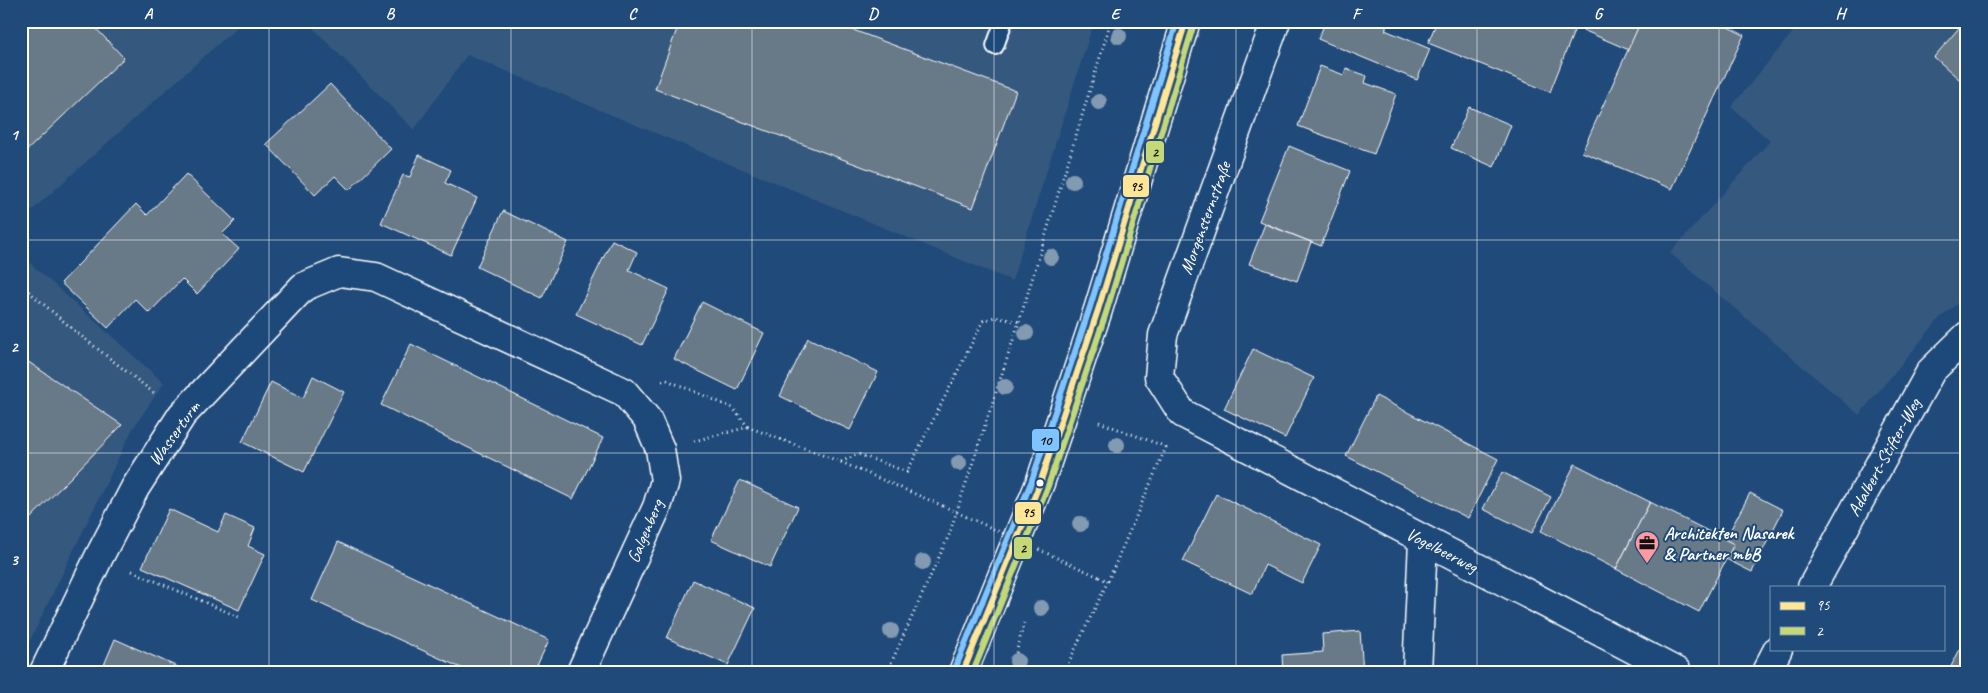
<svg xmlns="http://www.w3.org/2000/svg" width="1988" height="693" viewBox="0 0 1988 693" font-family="Caveat,sans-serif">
<rect width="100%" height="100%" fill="#1f4a7a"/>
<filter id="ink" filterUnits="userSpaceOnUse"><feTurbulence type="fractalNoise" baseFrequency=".02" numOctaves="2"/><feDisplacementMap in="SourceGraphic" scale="10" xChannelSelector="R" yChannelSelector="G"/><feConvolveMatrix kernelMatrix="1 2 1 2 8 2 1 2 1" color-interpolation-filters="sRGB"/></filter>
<g filter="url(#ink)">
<g fill="#35587e">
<polygon points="21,21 244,21 21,220"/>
<polygon points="306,21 1094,21 1012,281 467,55 414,130"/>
<polygon points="1802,21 1967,21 1967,296 1940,318 1859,415 1670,253 1770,141 1731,107"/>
<polygon points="21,255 164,383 132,430 22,657"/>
</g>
<g fill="#677987" stroke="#fff">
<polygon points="21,21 89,21 124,58 21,156"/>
<polygon points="680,21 829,21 1016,91 973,208 655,89"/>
<polygon points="1326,21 1389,21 1385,30 1430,49 1417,80 1318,39"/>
<polygon points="1437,21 1578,21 1550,92 1428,43"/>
<polygon points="1578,21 1641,21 1629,50 1576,27"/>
<polygon points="1641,21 1716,21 1744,35 1672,189 1582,152"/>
<polygon points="1965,21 1967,21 1967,86 1934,57"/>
<polygon points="1320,66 1344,75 1346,68 1367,76 1365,83 1396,94 1374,154 1298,126"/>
<polygon points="330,84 391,149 349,190 335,176 315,195 266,144"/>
<polygon points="1469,107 1511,125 1494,167 1451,148"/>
<polygon points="1289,146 1350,171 1321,246 1259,221"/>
<polygon points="419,155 451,170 445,183 477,198 451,255 381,223 403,175 410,177"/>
<polygon points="186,174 235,221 222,234 239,249 197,294 182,279 149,313 135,299 108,328 61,283 136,204 147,215"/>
<polygon points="503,211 568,242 542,298 477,267"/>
<polygon points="1265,224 1311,242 1297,281 1249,264"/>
<polygon points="612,240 637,252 629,270 669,289 642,345 576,314"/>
<polygon points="702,302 764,333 737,390 674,359"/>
<polygon points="808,338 878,372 850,430 780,396"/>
<polygon points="411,344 603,438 573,499 381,405"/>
<polygon points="1253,349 1314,378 1285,438 1224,409"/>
<polygon points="21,357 122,425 21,528"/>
<polygon points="313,376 344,392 304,472 242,442 271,382 303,398"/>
<polygon points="1376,396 1498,459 1468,518 1346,456"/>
<polygon points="1575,464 1650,502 1616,569 1541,531"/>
<polygon points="1502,472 1551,497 1532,533 1483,509"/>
<polygon points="740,480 798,507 770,567 711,540"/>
<polygon points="1750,493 1783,510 1752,572 1726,559 1734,544 1725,540"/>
<polygon points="1216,494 1321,545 1302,583 1265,565 1252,594 1183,561"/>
<polygon points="1650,502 1734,544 1699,612 1616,569"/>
<polygon points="169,509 218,532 226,515 255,528 248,546 265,554 239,610 142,567"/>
<polygon points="338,542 549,640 534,672 470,672 312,600"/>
<polygon points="693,580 755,608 728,665 667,638"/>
<polygon points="1360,631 1363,672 1283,672 1282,655 1323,652 1322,634"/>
<polygon points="1967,636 1967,672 1948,672"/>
<polygon points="115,639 189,672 101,672"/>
<polygon points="1500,667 1509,672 1497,672"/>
</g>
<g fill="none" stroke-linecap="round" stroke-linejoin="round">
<g stroke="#fff" stroke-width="20">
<polyline id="lane" points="995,46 1004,21"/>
</g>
<g stroke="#fff" stroke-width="31">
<g id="street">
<polyline points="1276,21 1163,335 1159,377 1182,413 1677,672"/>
<polyline points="1812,587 1931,371 1967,336"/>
<polyline points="44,672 99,557 135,488 182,415 303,287 339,272 376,277 624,392 647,419 660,449 665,481 657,507 581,672"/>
<polyline points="1417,672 1423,541"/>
<polyline points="1766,672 1778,649"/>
</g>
</g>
<g stroke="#fff" stroke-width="31">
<polyline id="primary" points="963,672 1040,483 1098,310 1186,21"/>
</g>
<g stroke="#fff" stroke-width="3" stroke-dasharray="1 4" stroke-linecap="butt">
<polyline points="21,285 76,332 154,393"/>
<polyline points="662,381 667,380 733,408 748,427"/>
<polyline points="1099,422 1161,445"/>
<polyline points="694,441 748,427 841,462 943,506"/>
<polyline points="841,462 858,454 907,472 983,321 995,317 1019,322"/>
<polyline points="132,571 241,618"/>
<polyline points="1099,577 1108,581 1167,445"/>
<polyline points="887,672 949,535 1019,322 1111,21"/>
<polyline points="1011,672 1024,623"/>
<polyline points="1064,672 1108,581"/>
</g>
<use href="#lane" stroke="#1f4a7a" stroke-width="16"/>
<use href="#street" stroke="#1f4a7a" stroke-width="28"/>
<use href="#primary" stroke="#1f4a7a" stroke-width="28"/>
<polyline stroke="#fff" stroke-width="3" stroke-dasharray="1 4" stroke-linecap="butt" points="943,506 1099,577"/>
<g stroke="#1f4a7a" stroke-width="10">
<polyline id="bus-1" points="963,672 1040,483 1098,310 1186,21"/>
</g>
<g stroke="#1f4a7a" stroke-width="10">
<polyline id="bus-2" points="973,672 1048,486 1106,313 1194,24"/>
</g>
<g stroke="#1f4a7a" stroke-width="10">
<polyline id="bus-3" points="955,669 1032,480 1090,307 1177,21"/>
</g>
<use href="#bus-1" stroke="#ffe596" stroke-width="6"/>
<use href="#bus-2" stroke="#c5d878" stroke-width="6"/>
<use href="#bus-3" stroke="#80c4ff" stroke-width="6"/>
</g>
<g fill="#839bb2">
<circle cx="1119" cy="36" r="8"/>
<circle cx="1099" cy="102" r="8"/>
<circle cx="1073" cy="181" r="8"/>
<circle cx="1051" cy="257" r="8"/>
<circle cx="1026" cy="333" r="8"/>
<circle cx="1005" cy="387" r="8"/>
<circle cx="1117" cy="445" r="8"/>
<circle cx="959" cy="463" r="8"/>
<circle cx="1080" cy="524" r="8"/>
<circle cx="923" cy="562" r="8"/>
<circle cx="1041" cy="608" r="8"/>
<circle cx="891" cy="631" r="8"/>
<circle cx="1017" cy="661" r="8"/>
</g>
</g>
<path fill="none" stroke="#fff" stroke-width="1" stroke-opacity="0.55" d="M269,21V672M511,21V672M752,21V672M994,21V672M1236,21V672M1477,21V672M1719,21V672M21,240H1967M21,453H1967"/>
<defs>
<g id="office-pin" transform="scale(1.25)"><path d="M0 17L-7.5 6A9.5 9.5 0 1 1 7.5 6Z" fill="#ff9aa2" stroke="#1f4a7a"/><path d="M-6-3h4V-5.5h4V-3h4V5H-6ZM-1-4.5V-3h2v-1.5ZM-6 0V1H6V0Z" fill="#111"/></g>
</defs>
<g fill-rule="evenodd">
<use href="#office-pin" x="1647" y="543"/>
</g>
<circle fill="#fff" stroke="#1f4a7a" stroke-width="2" cx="1040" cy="483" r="4.5"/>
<g text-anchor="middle" stroke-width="4" stroke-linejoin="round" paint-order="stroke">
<g font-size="18" fill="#fff" stroke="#1f4a7a">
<text transform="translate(1205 218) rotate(-70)" y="6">Morgensternstraße</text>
<text transform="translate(174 433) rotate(-54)" y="6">Wasserturm</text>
<text transform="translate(1884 457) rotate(-61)" y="6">Adalbert-Stifter-Weg</text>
<text transform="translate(645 531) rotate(-67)" y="6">Galgenberg</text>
<text transform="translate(1442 550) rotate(27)" y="6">Vogelbeerweg</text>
</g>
<g font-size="18" font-weight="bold" fill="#fff" stroke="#1f4a7a" text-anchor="start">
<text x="1664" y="539">Architekten Nasarek<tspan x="1664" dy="21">&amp; Partner mbB</tspan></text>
</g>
</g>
<g stroke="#1f4a7a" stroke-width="2">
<rect x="1145" y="140" width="20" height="24" rx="5" fill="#c5d878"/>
<rect x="1122" y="174" width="28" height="24" rx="5" fill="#ffe596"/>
<rect x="1031" y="428" width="29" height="24" rx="5" fill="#80c4ff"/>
<rect x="1014" y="501" width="28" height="24" rx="5" fill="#ffe596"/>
<rect x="1013" y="536" width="20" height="24" rx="5" fill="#c5d878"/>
</g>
<g font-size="14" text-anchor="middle" font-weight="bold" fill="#111">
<text x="1155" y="157">2</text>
<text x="1136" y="191">95</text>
<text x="1045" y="445">10</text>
<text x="1028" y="517">95</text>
<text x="1023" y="553">2</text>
</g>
<rect width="1988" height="693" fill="none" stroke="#1f4a7a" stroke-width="55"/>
<rect x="1770" y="586" width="175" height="65" fill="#1f4a7a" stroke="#7992af"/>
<rect x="1780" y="602" width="25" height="8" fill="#ffe596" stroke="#7992af"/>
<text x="1816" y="610" font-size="15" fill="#ffffff">95</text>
<rect x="1780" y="627" width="25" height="8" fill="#c5d878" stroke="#7992af"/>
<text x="1816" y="636" font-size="15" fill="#ffffff">2</text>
<rect x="28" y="28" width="1932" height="638" fill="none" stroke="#fff" stroke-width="2"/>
<g font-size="16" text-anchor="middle" font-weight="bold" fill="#fff">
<text x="148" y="19">A</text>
<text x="390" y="19">B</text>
<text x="632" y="19">C</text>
<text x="873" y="19">D</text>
<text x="1115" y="19">E</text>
<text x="1356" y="19">F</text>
<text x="1598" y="19">G</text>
<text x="1840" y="19">H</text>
<text x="14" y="140">1</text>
<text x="14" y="352">2</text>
<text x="14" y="565">3</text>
</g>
</svg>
